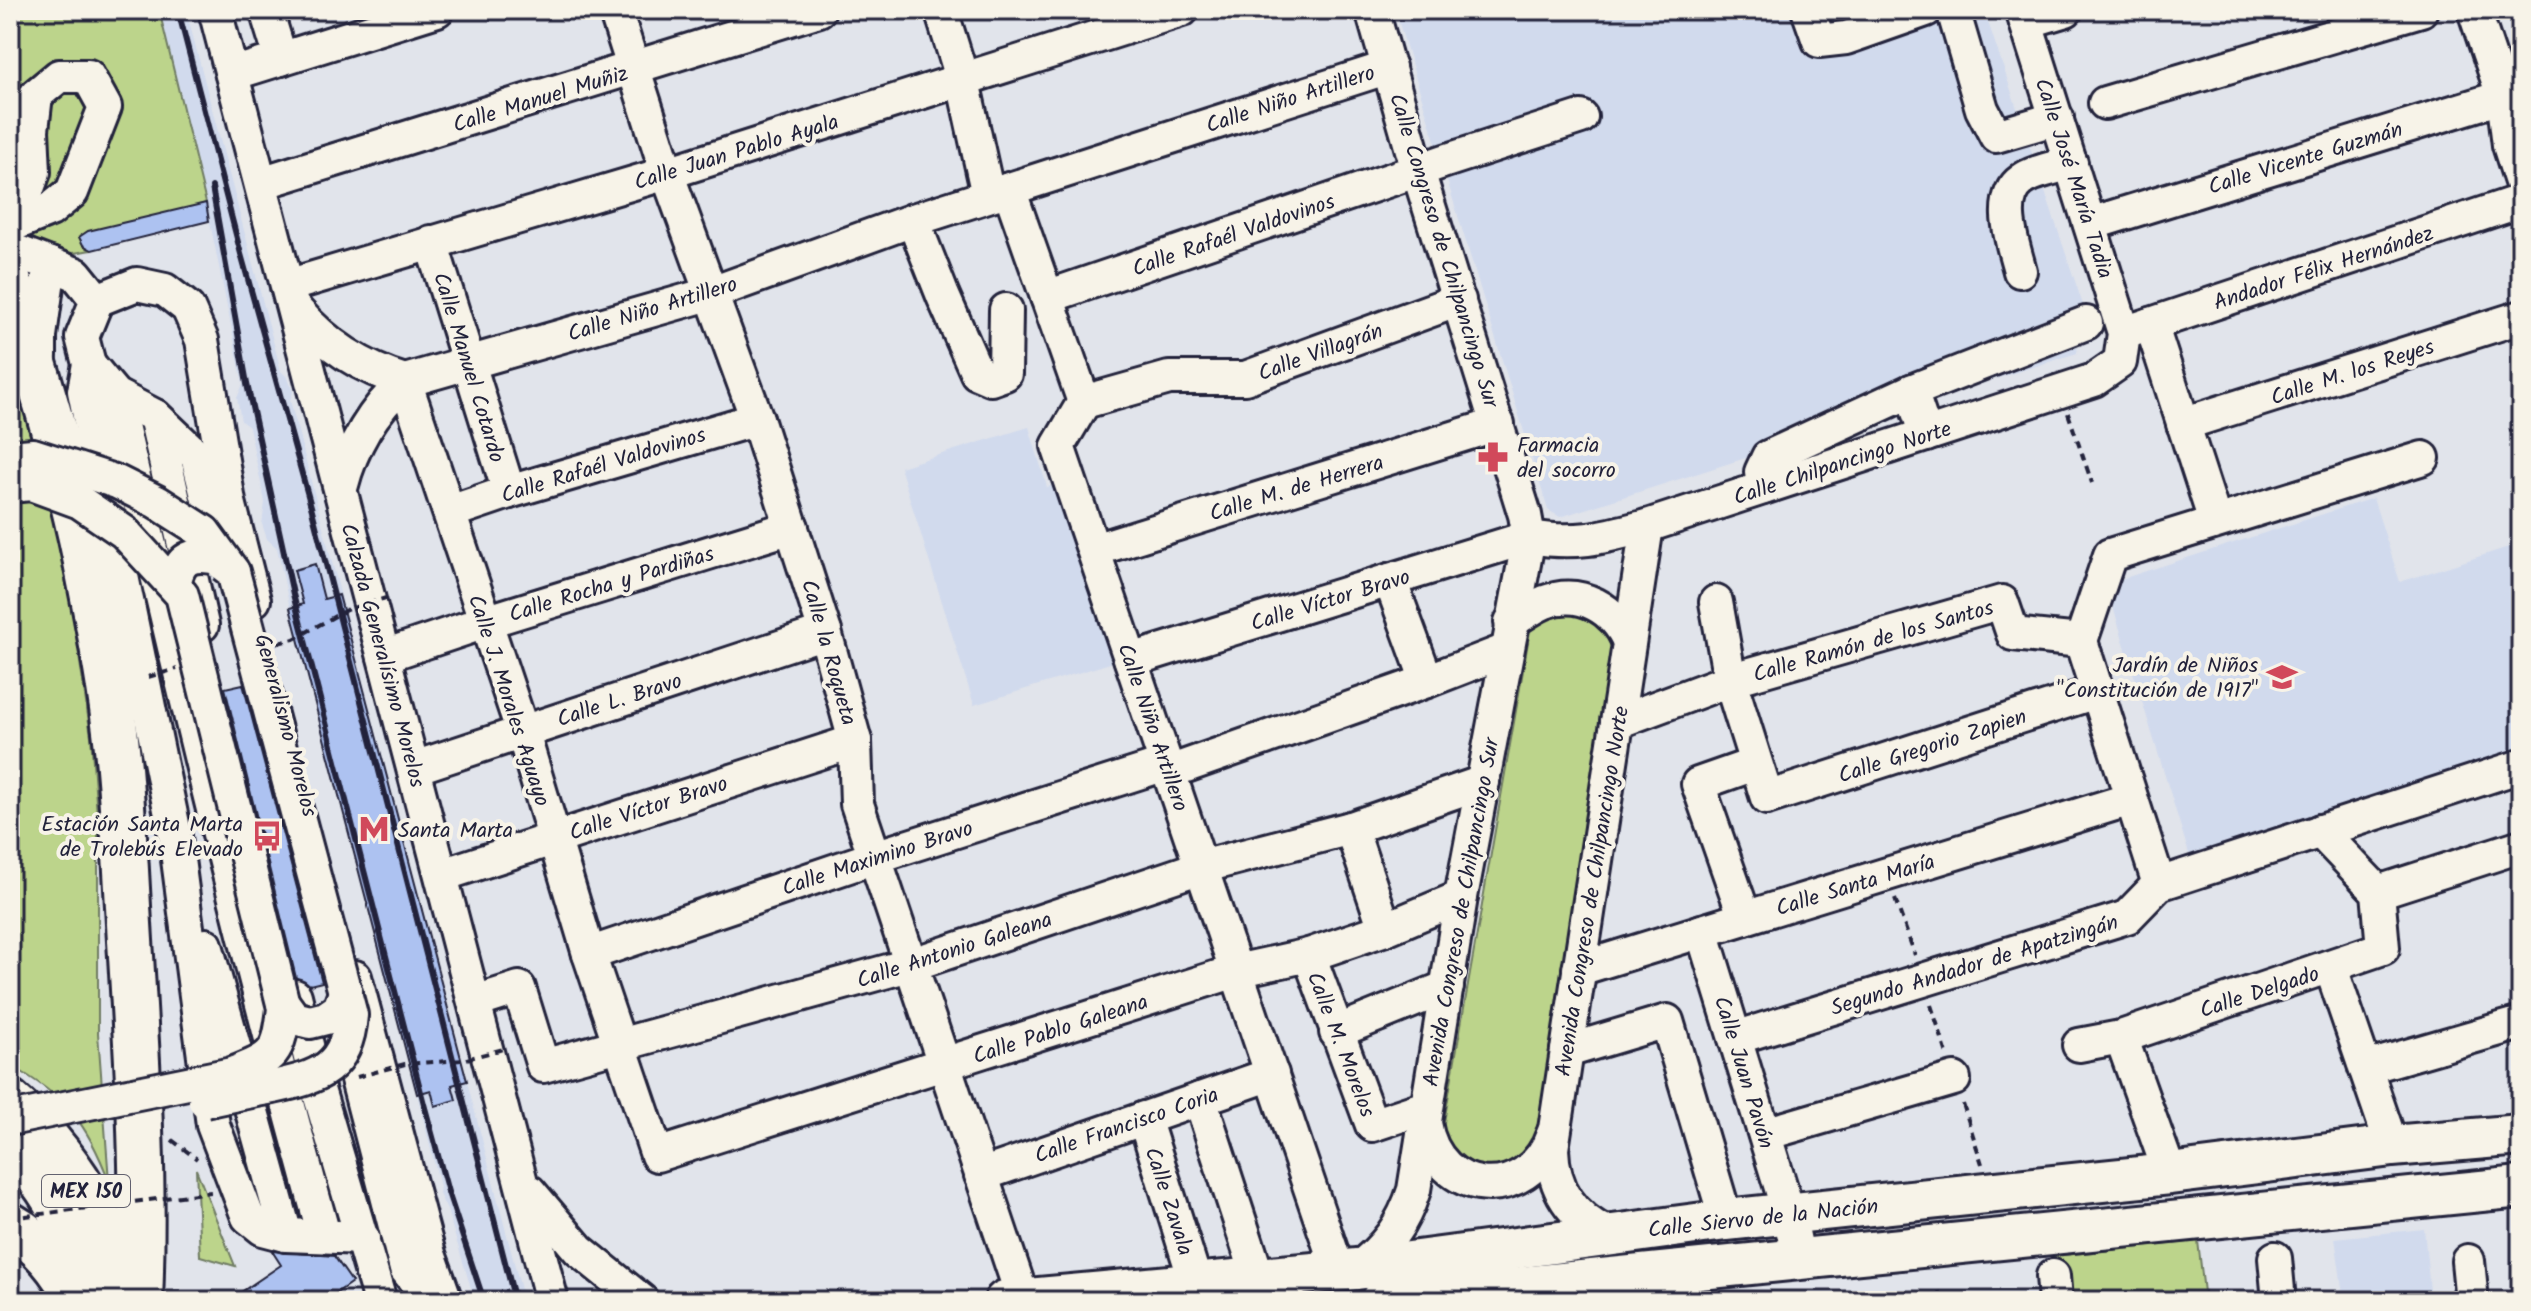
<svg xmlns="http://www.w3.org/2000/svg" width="2531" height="1311" viewBox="0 0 2531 1311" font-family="Kalam,sans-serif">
<rect width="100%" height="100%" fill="#e1e4eb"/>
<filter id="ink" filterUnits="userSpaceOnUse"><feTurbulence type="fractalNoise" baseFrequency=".0125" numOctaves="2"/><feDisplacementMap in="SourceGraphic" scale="16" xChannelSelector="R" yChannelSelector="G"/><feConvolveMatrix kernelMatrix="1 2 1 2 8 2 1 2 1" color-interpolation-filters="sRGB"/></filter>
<g filter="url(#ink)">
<g fill="#d1daed">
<polygon points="159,10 186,10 281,371 288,378 293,392 290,400 524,1301 475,1301 447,1210 439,1194 440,1186 417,1094 290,608 277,548 267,539 262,524 265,502 249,427 241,421 237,398 243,384 206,203"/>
<polygon points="1395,10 1984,10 2083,305 2077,353 1560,517 1548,510"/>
<polygon points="1029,427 1047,487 1064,483 1120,660 974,705 900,467"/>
<polygon points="2373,498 2400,582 2521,543 2521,750 2190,857 2106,584"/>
<polygon points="2424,1229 2431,1301 2344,1301 2335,1238"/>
</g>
<g fill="#bcd48b" stroke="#6f7b63" stroke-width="2">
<path d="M10,10H159L206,203L81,241L87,248L92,250C83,251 74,254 66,253C47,250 23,232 10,219Z"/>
<path d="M10,352L71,578L69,588L91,736L98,828V1033L109,1181C87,1122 65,1096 10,1065Z"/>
<polygon points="1580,603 1613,634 1535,1152 1482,1184 1440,1145 1532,619"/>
<polygon points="196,1169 235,1266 200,1256"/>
<polygon points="2198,1241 2205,1301 2058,1301 2054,1256"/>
</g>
<g fill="#adc2f1" stroke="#22223b" stroke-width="2">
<polygon points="206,203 209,221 92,250 83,245 79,237 88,231"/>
<polygon points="315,564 324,599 339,595 467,1081 452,1085 456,1100 435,1106 431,1090 417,1094 290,608 303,604 294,570"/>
<polygon points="243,684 322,982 310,985 296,978 225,688"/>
<polygon points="272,1251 334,1256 352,1282 325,1301 228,1301 281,1265"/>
</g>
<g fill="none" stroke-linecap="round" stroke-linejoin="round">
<g stroke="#22223b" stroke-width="38">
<g id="minor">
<polyline points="215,10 552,1301"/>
<polyline points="266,10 281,59"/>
<polyline points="615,10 667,173 757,419 825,632 855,741 857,804 1023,1299"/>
<polyline points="941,10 963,81 988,195"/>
<polyline points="1808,10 1819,41 1846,38 1926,10"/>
<polyline points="1953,10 1982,109 1996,136 2057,118"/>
<polyline points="2474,10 2503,96 2509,145 2521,182"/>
<polyline points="2026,22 2066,10"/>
<polyline points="232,74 437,10"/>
<polyline points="2105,103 2421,10"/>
<polyline points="261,183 819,10"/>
<polyline points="1009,189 1084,402 1058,446 1338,1270"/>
<polyline points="913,220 943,296 977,373 991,379 1005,374 1006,310"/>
<polyline points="2090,224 2521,91"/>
<polyline points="10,229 15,224 34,172 32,130 36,95 59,76 88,76 105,107 72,192 50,210 15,224"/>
<polyline points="431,242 509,492"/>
<polyline points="10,252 18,252 76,274 97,300"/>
<path d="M2020,271C2014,246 1995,199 2022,180C2034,171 2056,168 2071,163"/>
<polyline points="287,286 667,173 1182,10"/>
<polyline points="1047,297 1445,161 1581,117"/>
<path d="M296,310C326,345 361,368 405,381"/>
<polyline points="2151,324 2215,521"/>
<polyline points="2124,333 2521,201"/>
<polyline points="40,356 40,336 50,264"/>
<polyline points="89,364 115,395 155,416 197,456 213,519"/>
<polyline points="405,381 522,730 589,954 657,1155 1236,971 1309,955 1385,929 1461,897"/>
<path d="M115,395C180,676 246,957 324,1235"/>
<polyline points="1084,402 1169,378 1245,378 1459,300"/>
<polyline points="155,416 202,625"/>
<polyline points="2183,424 2521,317"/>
<polyline points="1926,435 1911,391 2086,323"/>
<path d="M341,488C352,445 372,411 405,381L709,294L913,220L1389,67"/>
<polyline points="1763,488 1761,472 1768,457 1911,391"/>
<polyline points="450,512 509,492 757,419"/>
<polyline points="1094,550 1498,424"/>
<polyline points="1390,580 1427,681"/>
<polyline points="254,600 229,502 202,340 188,308 165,290 137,284 97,300 82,337 89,364 84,391 174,829 213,1125 248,1217 263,1229 286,1235 363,1238"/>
<polyline points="1716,602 1730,680 1767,798 2096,692"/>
<path d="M1511,622C1522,615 1533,607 1545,602C1581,588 1615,609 1629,642"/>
<polyline points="2081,641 2110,555 2423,458"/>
<polyline points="2081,641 2159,884"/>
<polyline points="384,656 485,622 792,527"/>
<path d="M1131,660L1529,537C1576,545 1601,538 1647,526L2094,380L2120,362L2124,333L2022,10"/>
<polyline points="1617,722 1730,680 2002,602 2013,634 2081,641"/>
<polyline points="414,768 825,632"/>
<polyline points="1169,772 1427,681 1507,650"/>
<polyline points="1351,828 1385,929"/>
<polyline points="442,875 855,741"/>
<polyline points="2378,892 2521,846"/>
<polyline points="1745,918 1698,784 1755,764"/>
<polyline points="1702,931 1789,1214 1799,1260"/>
<polyline points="206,945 286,1235"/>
<polyline points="589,954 875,857 1166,764"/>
<polyline points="1309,955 1372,1125 1426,1107"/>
<polyline points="2331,968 2392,1146"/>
<polyline points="1579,969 2131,799"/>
<polyline points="355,977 429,1254 446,1301"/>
<polyline points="295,996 317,1086 380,1301"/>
<polyline points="475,1002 519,988 543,1066 913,964 1201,867 1351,828 1483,782"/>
<polyline points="342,1021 406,1269 431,1301"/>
<polyline points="1336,1032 1447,987"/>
<polyline points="2121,1037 2170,1174"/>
<polyline points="1735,1038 2127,917 2159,884 2521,766"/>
<polyline points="2079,1045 2121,1037 2383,948 2378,892 2320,831"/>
<polyline points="1567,1051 1667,1021 1726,1220"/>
<polyline points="2365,1068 2521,1023"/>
<polyline points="1200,1099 1258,1277"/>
<polyline points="1144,1118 1196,1283"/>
<path d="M1425,1123C1437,1198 1528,1206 1553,1134"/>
<polyline points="1765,1134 1954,1079"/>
<polyline points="981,1175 1272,1074"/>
<polyline points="530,1192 579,1250 642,1301"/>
<path d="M1608,1234C1572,1217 1553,1189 1552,1149L1647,526"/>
<polyline points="2275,1258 2279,1301"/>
<polyline points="2468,1261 2472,1301"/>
<path d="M1357,1269C1386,1248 1403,1224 1414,1190L1461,897L1529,537L1525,515L1418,171L1372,10"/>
<polyline points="2053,1276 2055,1301"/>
</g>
</g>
<g stroke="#22223b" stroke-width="46">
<g id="major">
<path d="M10,1100C71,1152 113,1224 132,1301"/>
<path d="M10,1148C55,1188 77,1245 95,1301"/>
<polyline points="1005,1301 1357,1269 1726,1220 2170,1174 2392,1146 2521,1135"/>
<polyline points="1381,1301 2521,1187"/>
</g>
</g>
<g stroke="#22223b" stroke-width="50">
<g id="highway">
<path d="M10,284C40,383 71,481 90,582C103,648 115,714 120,780C125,839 127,897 131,956C138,1071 145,1186 140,1301"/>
<path d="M10,1225C43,1244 61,1268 79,1301"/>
</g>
</g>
<g stroke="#22223b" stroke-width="4" stroke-dasharray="8 6" stroke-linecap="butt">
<polyline points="2068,413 2092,483"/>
<polyline points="2509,431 2521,427"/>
<polyline points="1895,899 1915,955"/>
<polyline points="1931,1005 1947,1054"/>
<polyline points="1963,1104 1982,1164"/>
<polyline points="172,1140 197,1159"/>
<polyline points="1939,1291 1940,1301"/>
</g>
<use href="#minor" stroke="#f7f3e8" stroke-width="32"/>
<use href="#major" stroke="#f7f3e8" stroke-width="40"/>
<use href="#highway" stroke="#f7f3e8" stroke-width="44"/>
<g stroke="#22223b" stroke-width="6">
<polyline points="178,10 241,254 312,510 515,1301"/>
<polyline points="212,187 247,384 293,594 424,1104 448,1192 484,1301"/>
</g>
<g stroke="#22223b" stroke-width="38" stroke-linecap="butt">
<g id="minor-bridge">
<polyline points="10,457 33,455 117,482 157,502 204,532 233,572"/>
<path d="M10,486L31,484L80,502L124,532L182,595L284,1008C279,1054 275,1057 232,1074L10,1119"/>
<path d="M174,585C179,561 187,553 212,557"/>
<polyline points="283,1003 294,1018 310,1022 326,1018 339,1009 346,990"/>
<path d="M205,1101C228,1096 250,1091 273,1087C320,1077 347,1068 351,1015L233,572L224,565"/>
</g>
</g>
<g stroke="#22223b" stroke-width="4" stroke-dasharray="8 6" stroke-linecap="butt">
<polyline points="278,643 294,639 346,610 386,598"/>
<polyline points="148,677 177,669"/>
<polyline points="357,1077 405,1064 463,1060 503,1049"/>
<polyline points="10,1218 211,1192"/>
</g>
<use href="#minor-bridge" stroke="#f7f3e8" stroke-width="32"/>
</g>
</g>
<defs>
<g id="pharmacy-bare" transform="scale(2.4)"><path d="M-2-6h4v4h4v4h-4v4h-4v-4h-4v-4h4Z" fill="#d1495b" stroke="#f7f3e8" stroke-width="2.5" paint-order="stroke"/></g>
<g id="school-bare" transform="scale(2.4)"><path d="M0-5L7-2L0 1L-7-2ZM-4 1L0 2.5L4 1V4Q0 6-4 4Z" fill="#d1495b" stroke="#f7f3e8" stroke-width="2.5" paint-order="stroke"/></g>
<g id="metro-bare" transform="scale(2.4)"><path d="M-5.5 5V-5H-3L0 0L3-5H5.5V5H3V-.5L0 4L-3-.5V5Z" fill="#d1495b" stroke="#f7f3e8" stroke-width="2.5" paint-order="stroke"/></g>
<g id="bus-bare" transform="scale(2.4)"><path d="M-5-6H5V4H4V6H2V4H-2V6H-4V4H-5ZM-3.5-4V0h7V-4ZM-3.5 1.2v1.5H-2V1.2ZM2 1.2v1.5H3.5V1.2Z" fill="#d1495b" stroke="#f7f3e8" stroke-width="2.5" paint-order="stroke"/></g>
</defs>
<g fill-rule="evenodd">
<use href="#pharmacy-bare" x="1493" y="457"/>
<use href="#school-bare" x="2282" y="677"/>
<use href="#metro-bare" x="374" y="829"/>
<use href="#bus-bare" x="267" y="836"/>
</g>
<g text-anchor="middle" stroke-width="8" stroke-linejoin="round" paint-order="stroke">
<rect fill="#f7f3e8" stroke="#62616f" stroke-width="2" x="42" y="1175" width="88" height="32" rx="6"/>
<g font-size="20" font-weight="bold" fill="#22223b">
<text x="86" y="1198">MEX 150</text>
</g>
<g font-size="22" fill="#22223b" stroke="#f7f3e8">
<text transform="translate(540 98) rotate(-17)" y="8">Calle Manuel Muñiz</text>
<text transform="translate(1290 98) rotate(-18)" y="8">Calle Niño Artillero</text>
<text transform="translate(736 151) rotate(-17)" y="8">Calle Juan Pablo Ayala</text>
<text transform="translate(2305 157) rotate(-17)" y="8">Calle Vicente Guzmán</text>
<text transform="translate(2075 178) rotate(72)" y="8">Calle José María Tadia</text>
<text transform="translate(1233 234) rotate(-19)" y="8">Calle Rafaél Valdovinos</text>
<text transform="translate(1445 250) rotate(73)" y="8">Calle Congreso de Chilpancingo Sur</text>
<text transform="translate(2323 267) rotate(-18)" y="8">Andador Félix Hernández</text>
<text transform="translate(652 308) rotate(-17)" y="8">Calle Niño Artillero</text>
<text transform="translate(1320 351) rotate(-20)" y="8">Calle Villagrán</text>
<text transform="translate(470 367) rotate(73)" y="8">Calle Manuel Cotardo</text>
<text transform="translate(2352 371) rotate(-18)" y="8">Calle M. los Reyes</text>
<text transform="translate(1842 462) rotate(-18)" y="8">Calle Chilpancingo Norte</text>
<text transform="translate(603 464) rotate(-17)" y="8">Calle Rafaél Valdovinos</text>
<text transform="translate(1296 487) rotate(-17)" y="8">Calle M. de Herrera</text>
<text transform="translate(611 583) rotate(-17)" y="8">Calle Rocha y Pardiñas</text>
<text transform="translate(1330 599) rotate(-17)" y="8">Calle Víctor Bravo</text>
<text transform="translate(1873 640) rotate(-16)" y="8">Calle Ramón de los Santos</text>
<text transform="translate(830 652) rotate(74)" y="8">Calle la Roqueta</text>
<text transform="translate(384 655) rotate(75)" y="8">Calzada Generalísimo Morelos</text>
<text transform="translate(619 699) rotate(-18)" y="8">Calle L. Bravo</text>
<text transform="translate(510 700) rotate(72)" y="8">Calle J. Morales Aguayo</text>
<text transform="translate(287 725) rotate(75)" y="8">Generalismo Morelos</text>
<text transform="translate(1154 727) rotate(71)" y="8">Calle Niño Artillero</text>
<text transform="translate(1932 745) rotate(-18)" y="8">Calle Gregorio Zapien</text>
<text transform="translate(648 807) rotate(-18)" y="8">Calle Víctor Bravo</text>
<text transform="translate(877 857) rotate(-18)" y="8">Calle Maximino Bravo</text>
<text transform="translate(1855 884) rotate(-17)" y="8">Calle Santa María</text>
<text transform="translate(1591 891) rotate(-81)" y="8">Avenida Congreso de Chilpancingo Norte</text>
<text transform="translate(1460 912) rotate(-80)" y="8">Avenida Congreso de Chilpancingo Sur</text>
<text transform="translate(954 949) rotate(-18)" y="8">Calle Antonio Galeana</text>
<text transform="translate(1974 964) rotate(-17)" y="8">Segundo Andador de Apatzingán</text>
<text transform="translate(2259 991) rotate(-18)" y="8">Calle Delgado</text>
<text transform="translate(1060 1028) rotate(-18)" y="8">Calle Pablo Galeana</text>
<text transform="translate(1342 1044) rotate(69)" y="8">Calle M. Morelos</text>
<text transform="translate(1745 1072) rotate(73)" y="8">Calle Juan Pavón</text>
<text transform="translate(1126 1124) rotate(-19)" y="8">Calle Francisco Coria</text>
<text transform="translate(1170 1201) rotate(72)" y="8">Calle Zavala</text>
<text transform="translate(1763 1217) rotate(-6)" y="8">Calle Siervo de la Nación</text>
</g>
<g font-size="22" fill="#22223b" stroke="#f7f3e8" text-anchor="start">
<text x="1517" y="452">Farmacia<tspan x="1517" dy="25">del socorro</tspan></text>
<text x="2258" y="672" text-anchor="end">Jardín de Niños<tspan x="2258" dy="25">"Constitución de 1917"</tspan></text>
<text x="243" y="831" text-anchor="end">Estación Santa Marta<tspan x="243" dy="25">de Trolebús Elevado</tspan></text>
<text x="398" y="837">Santa Marta</text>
</g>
</g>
<rect width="2531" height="1311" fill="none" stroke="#f7f3e8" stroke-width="40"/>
<rect x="20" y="20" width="2491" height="1271" fill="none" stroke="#22223b" stroke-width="3" filter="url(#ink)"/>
</svg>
